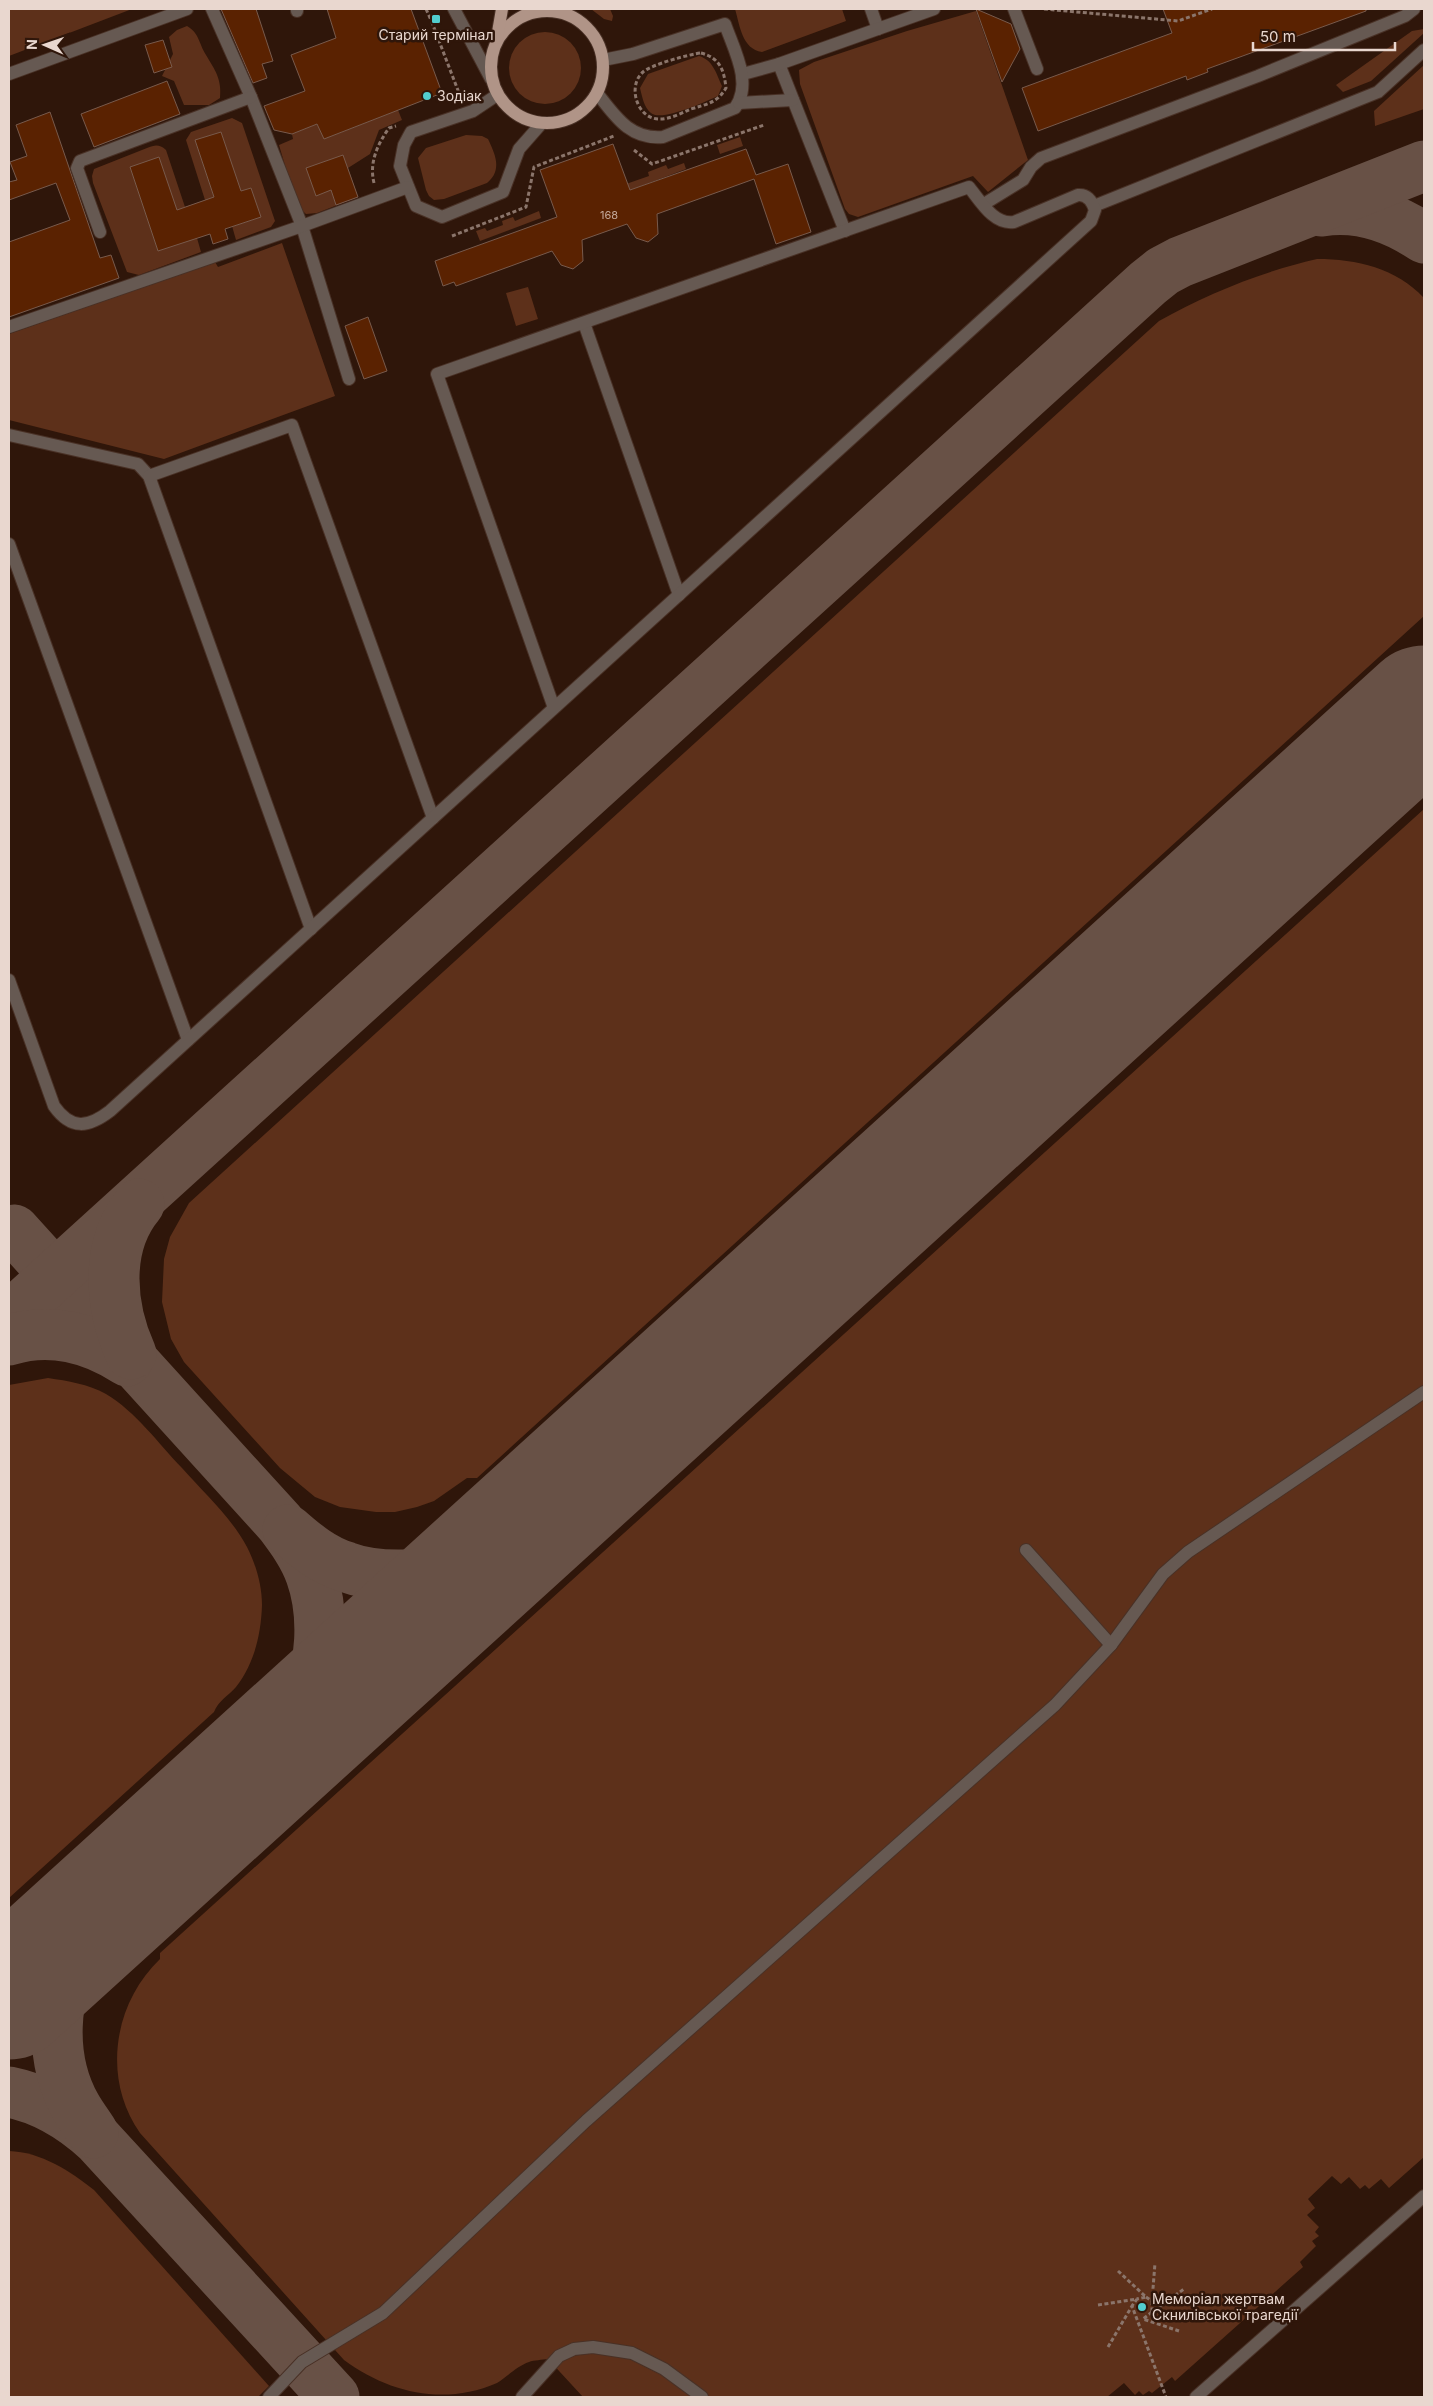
<svg xmlns="http://www.w3.org/2000/svg" width="1433" height="2406" viewBox="0 0 1433 2406" font-family="Inter,sans-serif">
<rect width="100%" height="100%" fill="#2f160a"/>
<g fill="#5d301a">
<polygon points="9,9 132,9 9,56"/>
<polygon points="591,9 610,9 613,16 612,21 604,19"/>
<path d="M735,9H842L846,21L762,52C742,49 740,26 735,9Z"/>
<polygon points="976,11 1028,160 988,192 973,176 858,217 849,214 845,209 800,84 799,70 814,62 907,31"/>
<path d="M187,26C200,34 198,42 206,55C215,70 222,79 220,98L209,105H184L174,81L162,76L173,54L169,37L177,30Z"/>
<polygon points="1424,29 1424,33 1371,81 1343,92 1336,85 1412,31"/>
<circle cx="545" cy="68" r="36"/>
<path d="M699,56C713,60 716,73 722,86L718,96C705,102 661,122 651,113C644,108 642,96 640,88L648,74Z"/>
<polygon points="1424,65 1424,109 1375,126 1374,111"/>
<polygon points="398,110 402,120 379,130 370,154 348,168 358,197 317,213 306,214 297,206 279,145 293,139 292,134 317,124 323,136 337,134"/>
<path d="M232,118L242,123L275,221L271,227L236,240L232,226L197,238L201,252L139,275L127,272L93,183L92,176L94,169L147,148C155,145 159,144 166,150L185,207L205,200L186,140L191,132Z"/>
<path d="M466,135L482,136L488,139C495,154 503,170 487,183L444,199L434,200L429,196L426,190L418,158L426,148Z"/>
<polygon points="740,137 743,146 720,154 717,145"/>
<polygon points="684,163 686,169 628,191 626,184 649,176 648,172 666,165 668,169"/>
<polygon points="539,211 541,218 480,241 476,231 485,228 487,231 503,225 502,221 513,217 515,221"/>
<polygon points="282,243 335,396 164,459 9,420 9,334 215,262 218,267"/>
<path d="M1317,259C1357,259 1396,268 1424,298V616L477,1478H467L434,1501L417,1507L395,1512H376L340,1507L315,1497L280,1468L184,1362L171,1339L162,1302L164,1259L170,1237L189,1203L1159,321C1206,294 1264,271 1317,259Z"/>
<polygon points="528,287 538,319 516,326 506,293"/>
<path d="M1424,809V2157L1389,2188L1381,2179L1369,2189L1365,2185L1360,2189L1349,2177L1341,2184L1332,2176L1308,2199L1315,2208L1307,2215L1319,2227L1315,2232L1319,2236L1312,2241L1316,2246L1300,2262L1303,2267L1175,2381L1172,2377L1152,2393L1149,2391L1143,2395L1139,2391L1135,2395L1124,2383L1107,2397H583L548,2359C542,2360 534,2360 529,2362C517,2366 507,2377 497,2383C444,2406 389,2393 344,2360L140,2133C102,2079 113,2004 160,1959V1953Z"/>
<path d="M48,1378C68,1381 88,1384 106,1394C136,1412 158,1443 182,1468C204,1493 231,1517 247,1547C256,1565 262,1585 262,1605C261,1635 254,1664 236,1687C228,1696 218,1701 214,1712L9,1898V1385Z"/>
<path d="M9,2151C41,2152 70,2171 94,2190L269,2386L258,2397H9Z"/>
</g>
<g fill="none" stroke-linecap="round" stroke-linejoin="round">
<g stroke="#685146" stroke-width="51">
<path d="M1321,211C1358,205 1393,217 1424,238"/>
<path d="M14,1230L280,1523C292,1539 304,1555 311,1575C325,1614 322,1666 305,1703C294,1726 276,1745 262,1766"/>
<polyline points="9,1317 1148,283 1163,271 1180,262 1424,166"/>
<path d="M9,1340C50,1327 92,1338 127,1361"/>
<path d="M131,1354C110,1307 104,1246 139,1204"/>
<path d="M288,1530C305,1545 323,1560 346,1567C380,1580 437,1576 471,1564C485,1559 496,1551 508,1542"/>
<path d="M9,2092C44,2099 72,2116 98,2140L334,2397"/>
<path d="M93,2133C88,2125 81,2116 76,2107C48,2058 53,1994 79,1945C86,1932 97,1920 105,1908"/>
</g>
<polyline stroke="#685146" stroke-width="129" points="9,1995 1424,710"/>
</g>
<g fill="#5a2201" stroke="#785a4c">
<polygon points="221,9 256,9 273,61 262,64 267,78 253,83"/>
<polygon points="327,9 411,9 442,93 324,139 317,124 292,134 274,130 264,106 305,91 291,55 336,38"/>
<polygon points="976,9 1011,24 1020,49 1002,82"/>
<polygon points="1163,9 1366,9 1366,11 1207,69 1208,72 1187,80 1186,76 1038,131 1022,88 1172,33"/>
<polygon points="163,40 172,67 154,73 145,45"/>
<polygon points="167,81 180,114 94,147 81,114"/>
<polygon points="50,112 100,258 111,255 119,278 9,317 9,242 70,220 56,183 9,200 9,182 17,180 10,162 27,156 16,125"/>
<polygon points="221,132 241,191 251,188 261,217 225,229 228,239 213,244 210,234 158,251 130,167 159,157 177,210 214,197 195,140"/>
<polygon points="613,144 630,190 746,149 756,175 788,164 811,232 776,244 754,179 657,214 658,234 648,242 636,238 627,224 582,240 583,261 573,269 561,265 552,251 456,286 454,282 443,286 435,261 557,217 540,170"/>
<polygon points="343,155 358,197 336,205 331,190 316,196 306,168"/>
<polygon points="368,317 387,371 364,379 345,326"/>
</g>
<g fill="none" stroke-linecap="round" stroke-linejoin="round">
<g stroke="#493126" stroke-width="14">
<g id="minor">
<polyline points="212,9 251,97 302,226 349,379"/>
<polyline points="297,9 297,11"/>
<polyline points="454,9 491,79"/>
<polyline points="871,9 878,29"/>
<polyline points="1014,9 1037,69"/>
<polyline points="779,64 845,231"/>
<polyline points="9,74 187,9"/>
<polyline points="743,74 779,64 934,9"/>
<path d="M597,93C615,116 630,140 663,137L735,108C753,83 734,50 725,24L633,54L603,60"/>
<polyline points="497,95 473,111 411,132 404,145 400,166 416,206 442,217 503,192 519,149 541,124"/>
<polyline points="739,103 793,100"/>
<polyline points="984,204 1023,180 1031,167 1041,158 1258,76 1405,16 1414,9"/>
<polyline points="1094,206 1378,92 1424,50"/>
<polyline points="100,232 77,168 80,161 251,97"/>
<polyline points="584,323 679,595"/>
<polyline points="9,327 302,226 408,187"/>
<polyline points="9,435 138,464 149,476 311,929"/>
<polyline points="149,476 292,425 433,818"/>
<polyline points="9,544 188,1040"/>
<path d="M9,980L54,1106C71,1130 88,1128 110,1111L1091,221L1095,210C1092,201 1087,194 1078,195L1014,222C994,225 981,202 969,187L437,374L554,708"/>
<polyline points="1026,1550 1111,1645"/>
<polyline points="269,2397 302,2362 383,2313 586,2121 1055,1705 1111,1645 1163,1574 1188,1552 1424,1392"/>
<polyline points="522,2397 559,2356 574,2349 593,2347 632,2353 664,2369 702,2397"/>
<polyline points="1196,2397 1424,2196"/>
</g>
</g>
<g stroke="#493126" stroke-width="14">
<g id="major">
<circle cx="547" cy="67" r="56"/>
<polyline points="497,38 502,9"/>
</g>
</g>
<g stroke="#8b756b" stroke-width="3" stroke-dasharray="4 2.5" stroke-linecap="butt">
<polyline points="426,9 431,20"/>
<polyline points="1044,9 1178,21 1212,9"/>
<polyline points="436,19 431,20 459,93 455,100"/>
<path d="M701,53C720,58 724,70 726,88C717,103 707,104 691,109C681,113 669,120 658,119C637,118 627,86 643,72C650,65 690,54 701,53Z"/>
<polyline points="634,150 652,164 764,125"/>
<path d="M374,183C369,163 377,145 389,128L396,126"/>
<polyline points="452,236 526,207 534,167 614,136"/>
<polyline points="1118,2271 1146,2297 1137,2299"/>
<polyline points="1146,2297 1152,2301 1155,2263"/>
<polyline points="1152,2301 1152,2312 1184,2289"/>
<polyline points="1098,2305 1137,2299 1132,2306"/>
<polyline points="1152,2312 1143,2319 1179,2331"/>
<polyline points="1108,2347 1132,2306 1166,2397"/>
</g>
<use href="#minor" stroke="#665952" stroke-width="12"/>
<use href="#major" stroke="#b09487" stroke-width="12"/>
</g>
<g fill="#52cdce" stroke="#2f160a" stroke-width="2">
<rect x="431" y="14" width="10" height="10" rx="2.5"/>
<circle cx="427" cy="96" r="5"/>
<circle cx="1142" cy="2307" r="5"/>
</g>
<g text-anchor="middle" stroke-width="5" stroke-linejoin="round" paint-order="stroke">
<g font-size="11" fill="#c5aa9c">
<text x="609" y="219">168</text>
</g>
<g font-size="14" fill="#e9d7cf" stroke="#2f160a" text-anchor="start">
<text x="436" y="40" text-anchor="middle">Старий термінал</text>
<text x="437" y="101">Зодіак</text>
<text x="1152" y="2304">Меморіал жертвам<tspan x="1152" dy="16">Скнилівської трагедії</tspan></text>
</g>
</g>
<rect width="1433" height="2406" fill="none" stroke="#e9d7cf" stroke-width="20"/>
<g transform="translate(45 45) rotate(272)" stroke="#2f160a" stroke-width="4" paint-order="stroke">
<path d="M0-4L9 19L0 12L-9 19Z" fill="#e9d7cf"/>
<text y="-8" font-size="14" font-weight="bold" text-anchor="middle" fill="#e9d7cf">N</text>
</g>
<path d="M1253 42v8h142v-8" fill="none" stroke="#e9d7cf" stroke-width="2.5"/>
<text x="1260" y="42" font-size="15" fill="#e9d7cf" stroke="#2f160a" stroke-width="4" paint-order="stroke">50 m</text>
</svg>
